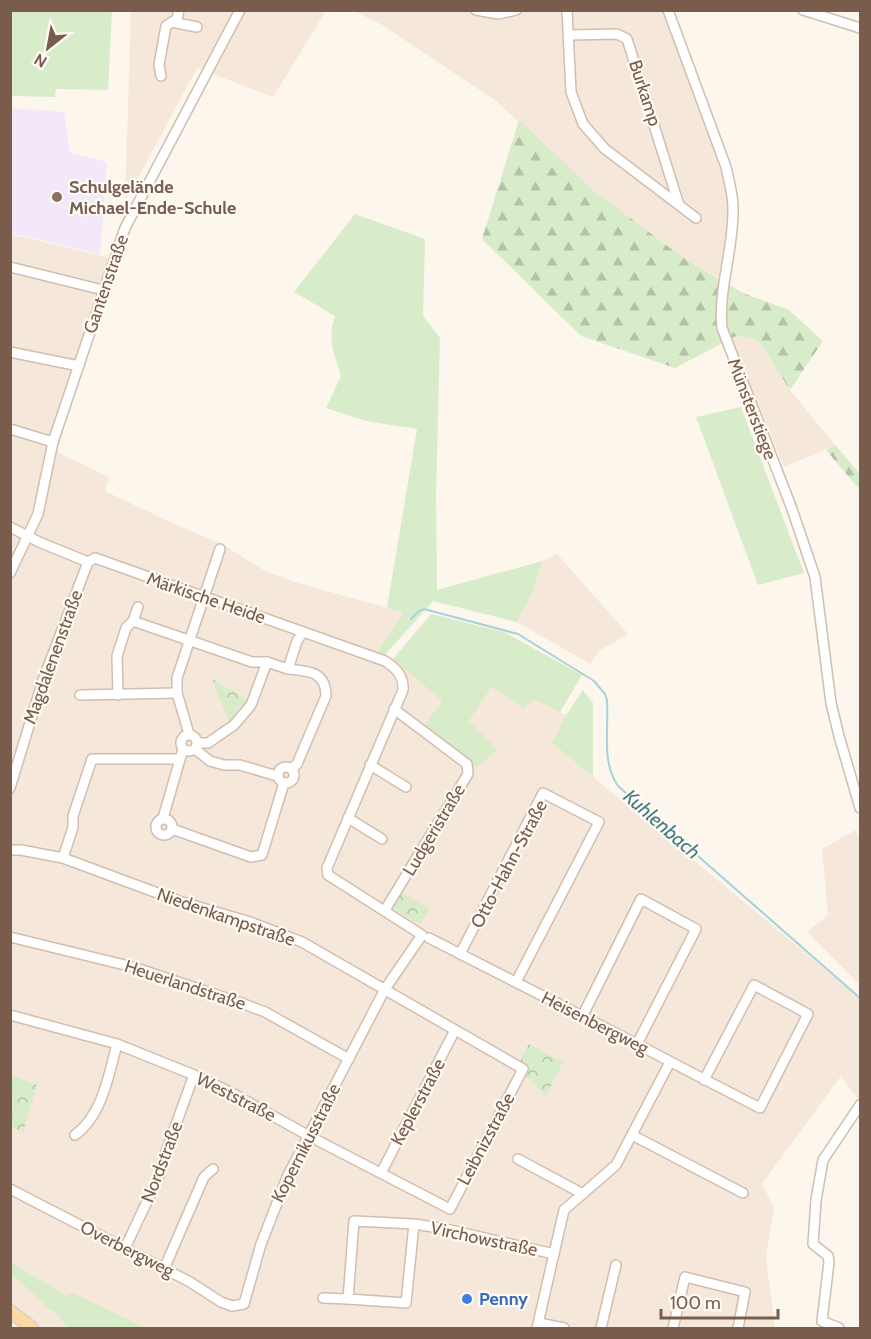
<svg xmlns="http://www.w3.org/2000/svg" width="871" height="1339" viewBox="0 0 871 1339" font-family="Cabin,sans-serif">
<defs>
<pattern id="forest-firs" width="22" height="20" patternUnits="userSpaceOnUse" patternTransform="scale(1.5)"><rect width="22" height="20" fill="#d8ecc9"/><path d="M5 1l3.5 6h-7zM16 11l3.5 6h-7z" fill="#b4c2a5"/></pattern>
<pattern id="park-crowns" width="20" height="18" patternUnits="userSpaceOnUse" patternTransform="scale(1.5)"><rect width="20" height="18" fill="#d8ecc9"/><path d="M2 6a3 3 0 1 1 6 0M12 15a3 3 0 1 1 6 0" fill="none" stroke="#b4c2a5"/></pattern>
</defs>
<rect width="100%" height="100%" fill="#fdf6ec"/>
<g fill="#f5e8da">
<polygon points="128,11 326,11 273,97 197,68 125,202 131,12"/>
<polygon points="354,11 671,11 731,169 738,206 728,283 685,259 593,190 496,101 382,25"/>
<polygon points="10,234 111,258 57,452 109,477 105,491 174,524 220,543 267,572 298,583 403,612 378,652 393,659 442,701 469,721 492,685 523,709 534,698 566,715 552,743 860,998 860,1102 841,1076 762,1184 774,1207 766,1258 775,1328 21,1328 11,1320"/>
<polygon points="736,336 758,340 790,390 835,445 784,467 730,339"/>
<polygon points="557,554 628,634 599,651 590,664 517,622 532,593 542,561"/>
<polygon points="856,830 860,839 860,974 858,983 807,932 828,915 822,849"/>
</g>
<polygon fill="#f3e8fa" points="11,108 64,112 70,153 107,162 100,254 11,233"/>
<g fill="#d8ecc9">
<polygon points="11,10 112,11 108,90 56,89 55,97 11,96"/>
<path d="M355,214L425,239L423,316L440,338L436,494L437,590L542,561L532,593L517,622L433,601L385,655L378,652L403,612L387,608L417,429L366,421L326,408L341,376C334,351 327,342 335,316L294,292Z"/>
<polygon points="741,407 804,573 758,585 696,417"/>
<polygon points="431,614 504,632 582,675 560,712 534,699 523,709 492,686 469,721 498,750 476,767 424,727 442,701 393,659"/>
<polygon points="583,690 593,703 593,777 552,743 566,715"/>
<polygon points="11,1262 66,1296 73,1293 146,1328 69,1328 56,1313 49,1309 24,1285 11,1276"/>
</g>
<g fill="url(#forest-firs)">
<polygon points="519,120 593,190 685,259 743,293 789,310 823,341 790,390 758,340 736,336 675,368 581,336 482,239"/>
<polygon points="835,445 860,474 860,490 826,450"/>
</g>
<g fill="url(#park-crowns)">
<polygon points="213,679 250,702 238,708 232,722 230,722 215,689"/>
<polygon points="401,892 430,909 420,925 394,909 393,905"/>
<polygon points="529,1044 563,1062 546,1096 525,1076 529,1066 520,1061"/>
<polygon points="10,1075 37,1085 23,1132 11,1127"/>
</g>
<g fill="none" stroke-linecap="round" stroke-linejoin="round">
<path stroke="#a5d3da" stroke-width="2" d="M411,619L419,611L424,609L518,634L594,681L605,694L607,700C609,728 601,762 618,786L860,998"/>
<g stroke="#d1beb0" stroke-width="12">
<g id="minor">
<polyline points="476,10 498,14 516,10"/>
<polyline points="567,10 571,92 583,124 605,149 696,218"/>
<path d="M668,10L726,167C729,181 733,194 733,208C734,249 718,288 722,328L792,509L815,577L831,703L839,736L860,808"/>
<polyline points="803,10 860,28"/>
<polyline points="172,22 197,27"/>
<polyline points="569,35 617,34 627,39 679,205"/>
<polyline points="161,76 159,65 166,26 177,19 179,10"/>
<polyline points="10,267 103,290"/>
<polyline points="10,352 79,366"/>
<polyline points="10,429 53,442"/>
<path d="M10,527L39,542L88,562L95,558L385,661C396,668 404,676 403,690L327,868L328,875L422,935L385,989L288,1175L261,1244L244,1304L232,1306L221,1302L190,1282L10,1189"/>
<polyline points="10,573 38,514 53,442 125,228 240,10"/>
<polyline points="133,621 252,662 267,662 288,669"/>
<polyline points="80,695 177,693"/>
<polyline points="118,695 117,656 126,628 133,621 138,607"/>
<polyline points="189,734 177,693 177,678 220,549"/>
<circle cx="189" cy="743" r="8"/>
<polyline points="198,743 208,743 234,725 251,705 267,662"/>
<polyline points="195,749 210,761 224,765 240,765 277,776"/>
<polyline points="370,765 406,787"/>
<circle cx="286" cy="775" r="8"/>
<path d="M291,769L297,764L326,696C326,671 308,671 288,669L297,641L303,632"/>
<polyline points="10,788 43,680 88,562"/>
<polyline points="163,818 183,749"/>
<polyline points="348,818 382,839"/>
<circle cx="164" cy="827" r="8"/>
<polyline points="172,829 251,857 262,855 284,783"/>
<polyline points="10,850 21,850 63,858 179,901 250,922 302,942 523,1069 450,1209 309,1136 232,1093 194,1075 117,1044 10,1015"/>
<polyline points="63,858 73,827 73,816 92,759 179,759"/>
<polyline points="385,910 468,774 467,764 394,709"/>
<polyline points="10,937 133,967 244,1004 265,1012 349,1059"/>
<path d="M429,938L637,1044C678,1066 719,1087 760,1108L808,1014L754,985L704,1080"/>
<polyline points="460,954 543,793 599,822 516,982"/>
<polyline points="582,1017 641,899 696,929 637,1044"/>
<path d="M75,1135C102,1116 109,1074 117,1044"/>
<polyline points="632,1135 743,1193"/>
<polyline points="518,1159 583,1194"/>
<polyline points="381,1173 455,1030"/>
<polyline points="414,1224 406,1303 348,1299 354,1221 414,1224 446,1229 554,1254"/>
<polyline points="125,1248 160,1174 164,1157 194,1075"/>
<polyline points="164,1269 204,1177 213,1169"/>
<polyline points="323,1298 348,1299"/>
<polyline points="539,1323 564,1328"/>
<polyline points="537,1328 564,1210 616,1165 670,1062"/>
<polyline points="601,1328 616,1265"/>
<polyline points="673,1328 685,1277 745,1292 738,1328"/>
<polyline points="839,1328 822,1321 829,1262 828,1256 813,1244 816,1200 823,1160 860,1105"/>
</g>
</g>
<g stroke="#dad1cd" stroke-width="15">
<polyline id="major" points="10,1311 32,1328"/>
</g>
<use href="#minor" stroke="#fff" stroke-width="9"/>
<use href="#major" stroke="#fbd9a5" stroke-width="12"/>
</g>
<circle fill="#8d6e63" stroke="#fffaf3" stroke-width="2" cx="57" cy="197" r="6"/>
<circle fill="#3f7fe0" stroke="#fffaf3" stroke-width="2" cx="467" cy="1299" r="6"/>
<g text-anchor="middle" stroke-width="4.5" stroke-linejoin="round" paint-order="stroke">
<g font-size="18" fill="#7a5c4d" stroke="#fffaf3">
<text transform="translate(645 93) rotate(72)" y="6">Burkamp</text>
<text transform="translate(106 284) rotate(-71)" y="6">Gantenstraße</text>
<text transform="translate(752 409) rotate(69)" y="6">Münsterstiege</text>
<text transform="translate(206 598) rotate(19)" y="6">Märkische Heide</text>
<text transform="translate(53 657) rotate(-70)" y="6">Magdalenenstraße</text>
<text transform="translate(434 830) rotate(-59)" y="6">Ludgeristraße</text>
<text transform="translate(509 864) rotate(-62)" y="6">Otto-Hahn-Straße</text>
<text transform="translate(226 917) rotate(19)" y="6">Niedenkampstraße</text>
<text transform="translate(185 985) rotate(18)" y="6">Heuerlandstraße</text>
<text transform="translate(595 1023) rotate(27)" y="6">Heisenbergweg</text>
<text transform="translate(236 1097) rotate(27)" y="6">Weststraße</text>
<text transform="translate(418 1102) rotate(-62)" y="6">Keplerstraße</text>
<text transform="translate(486 1139) rotate(-62)" y="6">Leibnizstraße</text>
<text transform="translate(306 1143) rotate(-63)" y="6">Kopernikusstraße</text>
<text transform="translate(162 1162) rotate(-69)" y="6">Nordstraße</text>
<text transform="translate(484 1239) rotate(12)" y="6">Virchowstraße</text>
<text transform="translate(127 1249) rotate(27)" y="6">Overbergweg</text>
</g>
<g font-size="18" font-weight="bold" fill="#785e54" stroke="#fffaf3" text-anchor="start">
<text x="69" y="193">Schulgelände<tspan x="69" dy="21">Michael-Ende-Schule</tspan></text>
</g>
<g font-size="18" font-weight="bold" fill="#366cbe" stroke="#fffaf3" text-anchor="start">
<text x="479" y="1305">Penny</text>
</g>
<g font-size="20" font-style="italic" fill="#437c86" stroke="#fffaf3">
<text transform="translate(662 824) rotate(41)" y="7">Kuhlenbach</text>
</g>
</g>
<rect width="871" height="1339" fill="none" stroke="#7a5c4d" stroke-width="24"/>
<g transform="translate(48 48) rotate(211)" stroke="#fffaf3" stroke-width="4.5" paint-order="stroke">
<path d="M0-4.5L10 22L0 15L-10 22Z" fill="#7a5c4d"/>
<text y="-9" font-size="16" font-weight="bold" text-anchor="middle" fill="#7a5c4d">N</text>
</g>
<path d="M661 1309v9h117v-9" fill="none" stroke="#7a5c4d" stroke-width="3"/>
<text x="670" y="1309" font-size="18" fill="#7a5c4d" stroke="#fffaf3" stroke-width="4.5" paint-order="stroke">100 m</text>
</svg>
